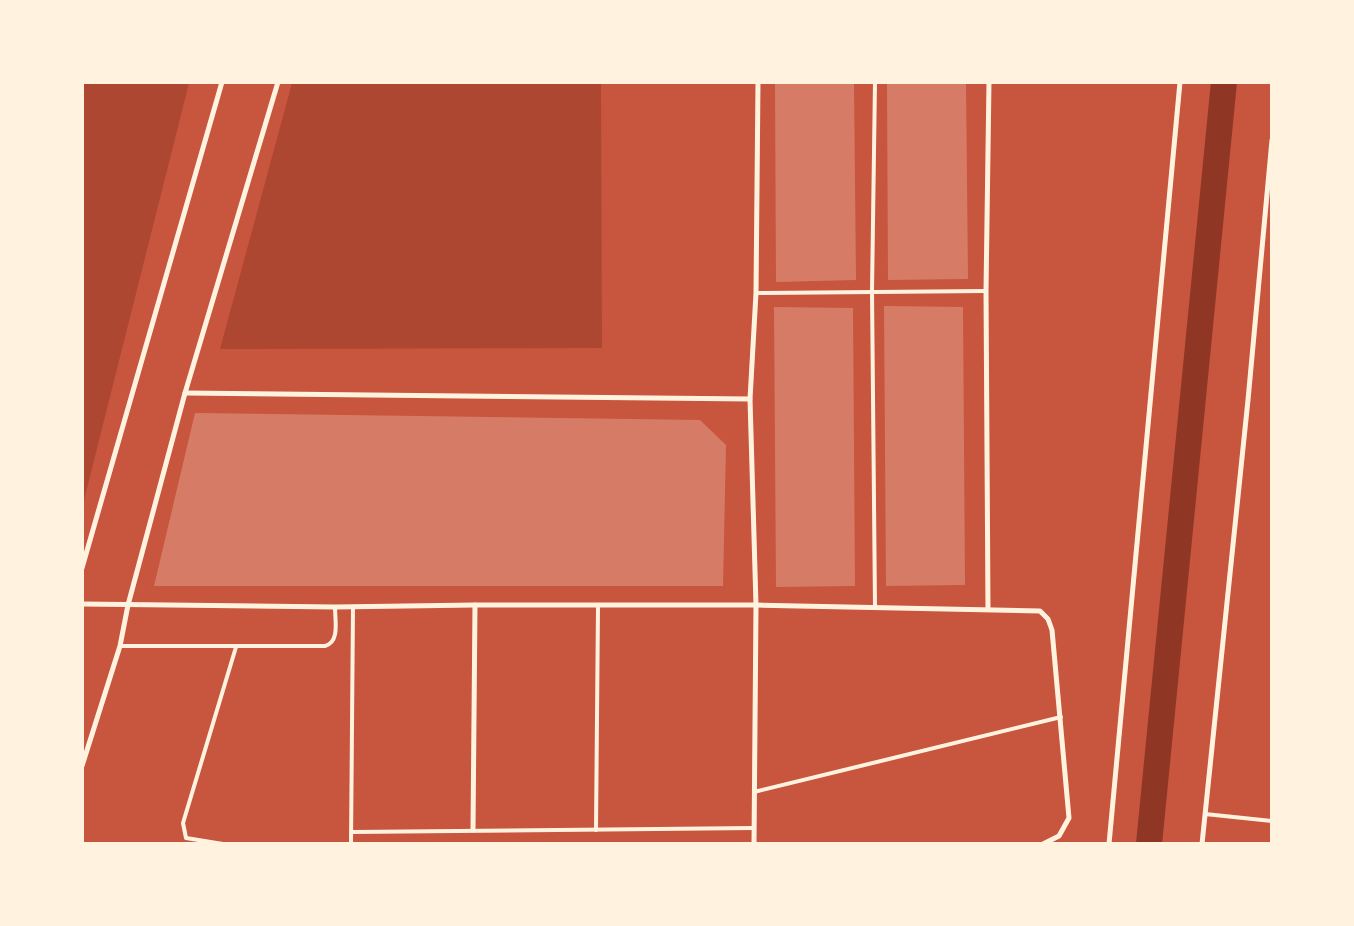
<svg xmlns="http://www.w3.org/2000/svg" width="1354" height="926" viewBox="0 0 1354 926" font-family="'Titillium Web',sans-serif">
<rect width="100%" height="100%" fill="#c8553d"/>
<g fill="#ae4732">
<polygon points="83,82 189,83 83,504 82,83"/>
<polygon points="292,83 601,83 602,348 220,349"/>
</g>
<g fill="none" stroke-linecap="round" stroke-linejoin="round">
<polyline stroke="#8f3625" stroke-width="26" points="1149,844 1224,82"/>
</g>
<g fill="#d67c66">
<polygon points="775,82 854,82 856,280 776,282"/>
<polygon points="887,82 966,82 968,279 888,280"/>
<polygon points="884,306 963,307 965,585 886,586"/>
<polygon points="774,307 853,308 855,586 776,587"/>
<polygon points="195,413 700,420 726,445 723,586 154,586"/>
</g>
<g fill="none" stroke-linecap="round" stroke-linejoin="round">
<g stroke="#fff3e0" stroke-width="4">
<polyline points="875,82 872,291 875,607"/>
<polyline points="756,293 986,291"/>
<path d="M120,646H325C340,642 335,621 335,607"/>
<polyline points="754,792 1061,717"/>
<polyline points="1205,814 1272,821"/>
<polyline points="596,830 598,606"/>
<polyline points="351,832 754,828"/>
<polyline points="223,844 186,838 183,823 236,647"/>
<polyline points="351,844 353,607"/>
</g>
<g stroke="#fff3e0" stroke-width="5">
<polyline points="185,393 750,399"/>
<polyline points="82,568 222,82"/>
<polyline points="82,604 335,607 475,605 756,605 1040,611 1048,619 1052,630 1069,818 1059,836 1043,844"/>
<polyline points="988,609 986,291 989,82"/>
<polyline points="82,766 120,646 128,605 185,393 278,82"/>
<polyline points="473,830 475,605"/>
<polyline points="754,844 756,605 750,399 756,293 758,82"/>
<polyline points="1109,844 1180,82"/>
<polyline points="1202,844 1248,400 1272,140"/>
</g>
</g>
<rect width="1354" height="926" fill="none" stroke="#fff3e0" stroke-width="168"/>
</svg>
